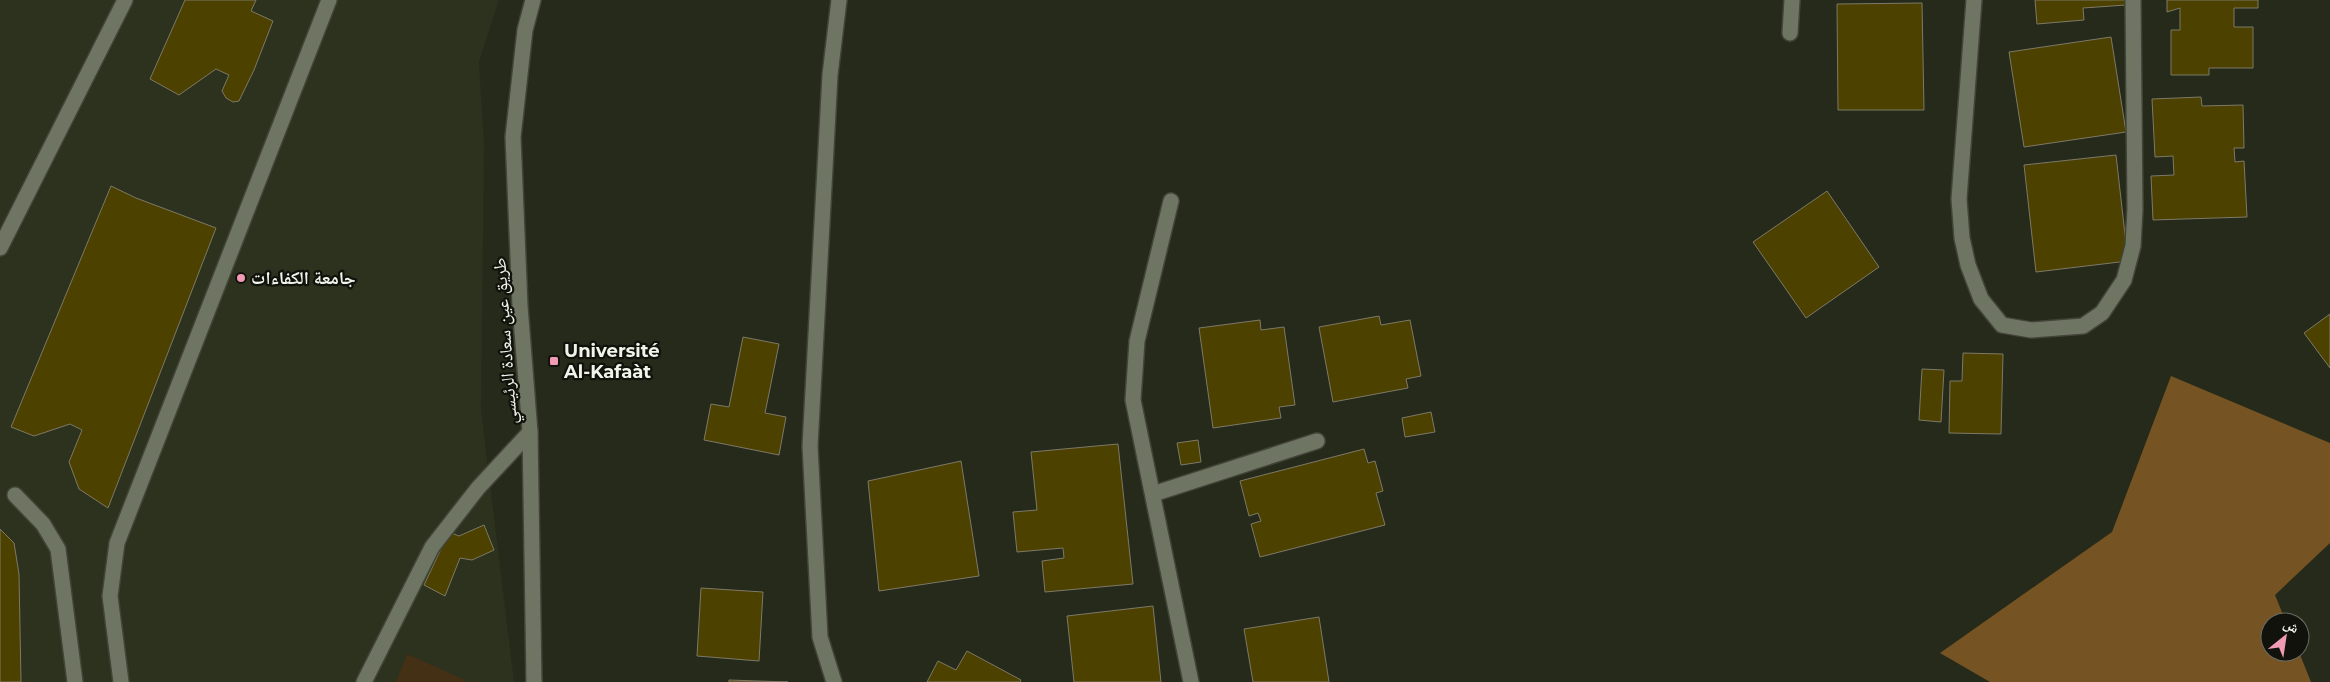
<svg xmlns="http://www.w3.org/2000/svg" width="2330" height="682" viewBox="0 0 2330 682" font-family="Montserrat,'Noto Naskh Arabic',sans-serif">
<rect width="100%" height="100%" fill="#262a1b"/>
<polygon fill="#2c321d" points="0,0 499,0 479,62 484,146 481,410 514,682 0,682"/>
<polygon fill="#443015" points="407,654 465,680 465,682 396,682"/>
<polygon fill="#755323" points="2171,376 2330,443 2330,543 2275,595 2286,622 2270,622 2270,652 2299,652 2311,682 1990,682 1940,653 2112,532"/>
<g fill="#4d4100" stroke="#7d7967">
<polygon points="185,0 256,0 251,11 273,21 254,70 239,101 233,102 226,98 222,91 229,75 216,69 179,95 150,79"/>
<polygon points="2035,0 2125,0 2126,5 2083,8 2084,20 2037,24"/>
<polygon points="2167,0 2258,0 2258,8 2234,8 2234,27 2253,27 2253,68 2209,68 2209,75 2171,75 2171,30 2180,30 2180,8 2167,12"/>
<polygon points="1922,3 1924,110 1838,110 1837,4"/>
<polygon points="2111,37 2126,132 2024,147 2009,52"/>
<polygon points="2201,97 2202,106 2243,105 2244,148 2234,148 2235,162 2244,161 2247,217 2153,220 2151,176 2174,175 2173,156 2155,157 2152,99"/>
<polygon points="2116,155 2128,261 2036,272 2024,165"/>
<polygon points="111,186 136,198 216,228 108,508 79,489 69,462 82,430 70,424 34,436 11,427"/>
<polygon points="1827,191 1879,267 1806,318 1753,242"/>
<polygon points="2330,314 2330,368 2304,333"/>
<polygon points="1379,316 1381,325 1410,320 1421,376 1406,379 1408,388 1333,402 1319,327"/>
<polygon points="1260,320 1261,330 1284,327 1295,405 1279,407 1281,418 1213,428 1199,328"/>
<polygon points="743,337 779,344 765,413 786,417 779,455 704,440 711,404 729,407"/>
<polygon points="1963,353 2003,354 2001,434 1949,433 1950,381 1962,381"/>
<polygon points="1922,369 1944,370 1941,422 1919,420"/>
<polygon points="1431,412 1435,432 1405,437 1402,418"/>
<polygon points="1198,440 1201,462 1181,465 1177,443"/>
<polygon points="1118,444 1133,584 1045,592 1042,561 1064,558 1063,548 1017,552 1013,512 1037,510 1031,452"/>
<polygon points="1364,449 1368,463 1375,461 1383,491 1376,493 1385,525 1260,557 1251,524 1261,521 1258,513 1249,516 1240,481"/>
<polygon points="961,461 979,576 879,591 868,481"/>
<polygon points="484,525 494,550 472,560 460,558 445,596 424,585 449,532 459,536"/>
<polygon points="0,529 14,543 19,574 21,682 0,682"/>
<polygon points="701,588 763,592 759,661 697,656"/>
<polygon points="1153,606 1161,682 1074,682 1067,616"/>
<polygon points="1319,617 1329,682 1253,682 1244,629"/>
<polygon points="967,651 1021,680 1020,682 927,682 938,661 956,670"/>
<polygon points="729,680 788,682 729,682"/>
</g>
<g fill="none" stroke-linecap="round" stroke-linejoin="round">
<g stroke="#414437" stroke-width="18">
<g id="lane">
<polyline points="0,248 125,0"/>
<polyline points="15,495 43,524 58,549 75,682"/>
<polyline points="121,682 110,596 117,543 329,0"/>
<polyline points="364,682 432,547 478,488 530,432"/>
</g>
</g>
<g stroke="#414437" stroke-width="18">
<g id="street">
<polyline points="1974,0 1959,199 1962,238 1968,265 1981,299 2002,325 2031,330 2083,326 2102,313 2124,280 2133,246 2135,209 2133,0"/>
<polyline points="1790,33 1792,0"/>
<polyline points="1171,201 1137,341 1133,400 1191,682"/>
<polyline points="1153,494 1317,441"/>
<polyline points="834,682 820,637 810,446 830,75 839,0"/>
</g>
</g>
<g stroke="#414437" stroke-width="18">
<polyline id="secondary" points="533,0 525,30 513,137 520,306 530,432 534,682"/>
</g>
<use href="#lane" stroke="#6f7563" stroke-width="15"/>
<use href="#street" stroke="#6f7563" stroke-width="15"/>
<use href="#secondary" stroke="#6f7563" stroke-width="15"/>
</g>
<g fill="#f19ab4" stroke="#10120b" stroke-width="2">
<circle cx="241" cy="278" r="5"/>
<rect x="549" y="356" width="10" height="10" rx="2.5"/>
</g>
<g text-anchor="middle" stroke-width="4.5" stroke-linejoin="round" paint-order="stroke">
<g font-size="18" font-weight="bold" fill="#f1f4ea" stroke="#10120b" text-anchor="start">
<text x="251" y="284">جامعة الكفاءات</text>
<text x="564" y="357">Université<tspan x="564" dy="21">Al-Kafaàt</tspan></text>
</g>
<g font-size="18" fill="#f1f4ea" stroke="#10120b">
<text transform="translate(505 341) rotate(-94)" y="6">طريق عين سعادة الرئيسي</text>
</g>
</g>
<g transform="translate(2285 637) rotate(30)"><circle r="24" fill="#10120b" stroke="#6a6c64"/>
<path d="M0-4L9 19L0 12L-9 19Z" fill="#f19ab4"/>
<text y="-8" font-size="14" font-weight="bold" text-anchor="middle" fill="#f1f4ea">ش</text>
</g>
</svg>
